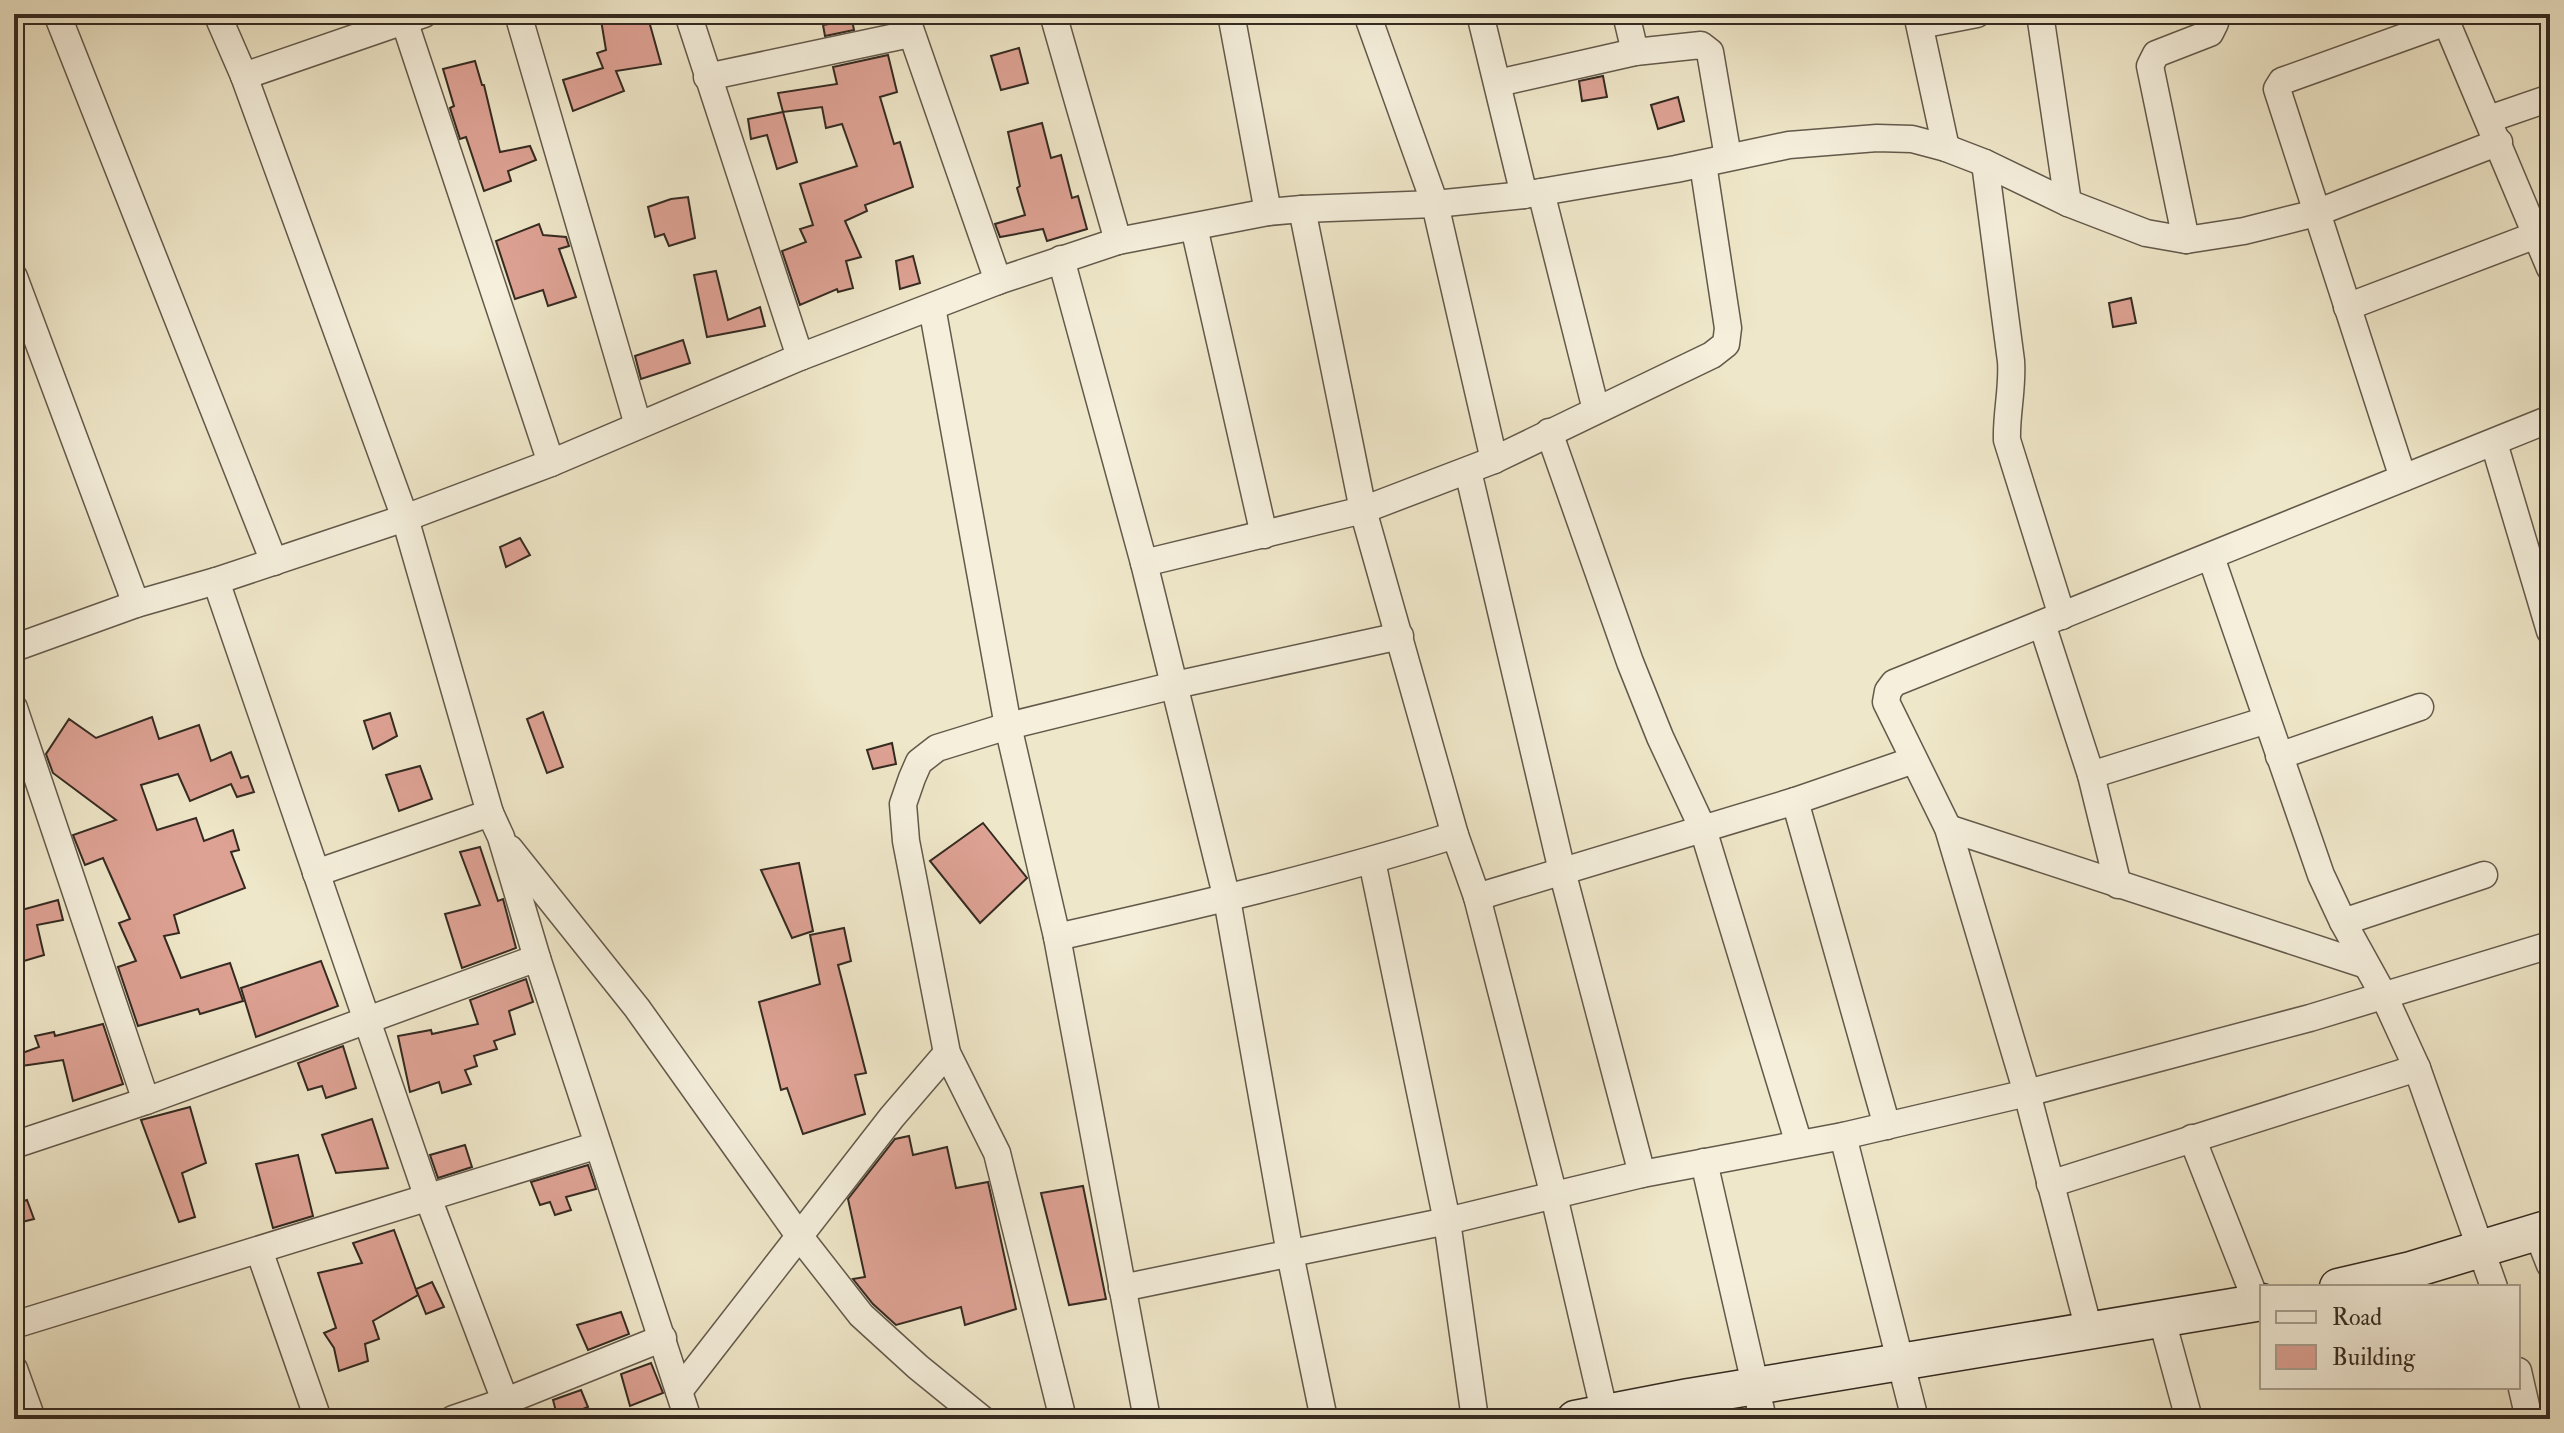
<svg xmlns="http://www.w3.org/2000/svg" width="2564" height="1433" viewBox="0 0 2564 1433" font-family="'IM FELL Double Pica',serif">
<rect width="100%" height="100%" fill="#efe7c9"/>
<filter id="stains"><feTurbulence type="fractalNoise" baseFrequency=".0025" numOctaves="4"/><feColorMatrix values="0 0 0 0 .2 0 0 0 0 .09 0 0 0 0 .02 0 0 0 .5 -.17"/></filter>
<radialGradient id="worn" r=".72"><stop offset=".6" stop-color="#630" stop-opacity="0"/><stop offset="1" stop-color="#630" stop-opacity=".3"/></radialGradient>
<g fill="#dea294" stroke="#342a21" stroke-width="2">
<polygon points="600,14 647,14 661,64 616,71 624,91 573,111 563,80 603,68 597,53 606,50"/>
<polygon points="852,20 854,30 825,36 823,25"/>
<polygon points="1019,48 1028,83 1001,90 991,56"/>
<polygon points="888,55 897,92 880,97 894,144 900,142 913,187 865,205 867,211 845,221 861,257 846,261 853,288 838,292 837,289 800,305 782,251 806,242 800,229 813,225 800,184 857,166 842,124 826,128 822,107 783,112 778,93 837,84 833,67"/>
<polygon points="475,61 482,85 484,85 500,152 530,146 536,160 508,171 511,181 484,191 466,137 460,139 450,108 454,106 443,69"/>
<polygon points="1603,76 1607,97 1582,101 1579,81"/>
<polygon points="1678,97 1684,121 1658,129 1651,105"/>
<polygon points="783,112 797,162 777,169 767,135 751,139 748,119"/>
<polygon points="1042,123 1051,158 1061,155 1072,198 1078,196 1087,229 1047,241 1043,229 1000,237 995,224 1025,215 1017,188 1020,186 1008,132"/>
<polygon points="688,197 695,238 669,246 664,234 655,237 648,207 671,199"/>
<polygon points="539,224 543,235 566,237 569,246 559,249 576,297 548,306 543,290 515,299 496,241"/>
<polygon points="913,256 920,283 900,289 896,261"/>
<polygon points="716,271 728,320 760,307 765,326 707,337 694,275"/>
<polygon points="2131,298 2136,323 2113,327 2109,303"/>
<polygon points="683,340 690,363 641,379 635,356"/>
<polygon points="520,538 530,555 506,567 500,547"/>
<polygon points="543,712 563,767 547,773 527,719"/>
<polygon points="390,713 397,736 373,749 364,721"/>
<polygon points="152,717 159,739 199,725 211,761 231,752 241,778 248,776 254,792 237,797 231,784 190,801 178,774 141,785 157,830 196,818 204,841 233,830 239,850 231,852 245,888 174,915 179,933 164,936 181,978 230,963 243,1001 200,1014 198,1009 138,1026 118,967 136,961 119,923 130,919 103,858 85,865 73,835 116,820 53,773 46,754 69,719 96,738"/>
<polygon points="892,743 896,764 873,769 867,750"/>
<polygon points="420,766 432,799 399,811 386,775"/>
<polygon points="983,823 1027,878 980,923 930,861"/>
<polygon points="480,847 498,901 503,899 516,948 462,968 445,914 480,905 460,852"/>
<polygon points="799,863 813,931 792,938 761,870"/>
<polygon points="58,900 63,920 37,925 44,955 14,964 14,912"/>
<polygon points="844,928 851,961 838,965 866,1073 855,1075 865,1114 803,1134 787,1088 781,1090 759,1002 820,984 810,935"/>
<polygon points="321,961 338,1006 256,1037 241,988"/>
<polygon points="526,979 533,1002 509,1011 515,1034 494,1041 497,1049 474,1056 477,1066 465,1070 471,1084 442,1093 439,1082 410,1092 398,1036 431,1030 432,1034 478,1024 470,1000"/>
<polygon points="103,1024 123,1084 73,1101 63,1060 14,1067 14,1056 39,1047 35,1036 54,1032 55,1036"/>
<polygon points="343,1046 356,1088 326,1098 322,1086 308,1090 298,1063"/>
<polygon points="190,1107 206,1163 182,1173 195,1217 179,1222 141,1120"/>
<polygon points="372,1119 388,1168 336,1173 322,1135"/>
<polygon points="909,1136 913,1155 947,1147 956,1188 988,1182 1016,1309 965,1325 961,1307 896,1325 873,1304 853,1279 865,1277 848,1199 895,1139"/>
<polygon points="465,1145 472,1167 438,1178 430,1155"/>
<polygon points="298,1155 313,1216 273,1228 256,1164"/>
<polygon points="588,1165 596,1189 566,1197 571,1210 555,1215 550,1202 540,1205 531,1182"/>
<polygon points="1083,1186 1106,1299 1069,1305 1041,1193"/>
<polygon points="27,1200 34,1219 14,1224 14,1204"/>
<polygon points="394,1230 418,1295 373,1321 379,1339 365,1344 368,1361 339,1371 334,1348 324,1333 336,1328 318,1273 362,1263 353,1243"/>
<polygon points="432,1282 444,1307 426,1314 416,1289"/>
<polygon points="621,1312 629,1334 588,1350 577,1325"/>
<polygon points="651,1363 663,1393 630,1406 621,1374"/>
<polygon points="581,1390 588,1407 558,1419 553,1400"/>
</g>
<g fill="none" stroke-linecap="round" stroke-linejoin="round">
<g stroke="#63594b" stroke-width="29">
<g id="street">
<polyline points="57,14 274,562"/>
<polyline points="217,14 244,76 405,518 490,813 501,837 537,958 688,1419"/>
<polyline points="402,14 551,463"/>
<polyline points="518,14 638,425"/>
<polyline points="688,14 800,357"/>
<polyline points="905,14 998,281"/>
<polyline points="1053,14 1118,241"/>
<polyline points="1231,14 1268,212"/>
<polyline points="1367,14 1435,204 1494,460"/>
<polyline points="1480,14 1524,195"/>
<polyline points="1626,14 1635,52"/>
<polyline points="1917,14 1946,148"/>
<polyline points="2040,14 2068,203"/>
<polyline points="2443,14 2550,268"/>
<polyline points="1920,25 1977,14"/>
<polyline points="244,76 424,14"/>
<polyline points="707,77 910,34"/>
<polyline points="1498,83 1635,52 1701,45 1710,52 1728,157"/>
<polyline points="2489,119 2550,98"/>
<path d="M1985,163L2011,361C2013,388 2006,414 2007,440L2062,616"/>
<polyline points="1541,192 1596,410"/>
<polyline points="1302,209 1363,510 1455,835 1477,897 1554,1196 1606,1419"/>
<polyline points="1194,227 1264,535"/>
<polyline points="2186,240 2150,66 2156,54 2210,33 2215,23 2212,14"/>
<polyline points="1061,259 1144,563 1227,899 1290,1254 1324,1419"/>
<polyline points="14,277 136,604"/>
<polyline points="932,307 1008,726 1057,937 1147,1419"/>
<polyline points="2347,307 2536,235"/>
<polyline points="1549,432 1630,662 1660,737 1703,829 1799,1144"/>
<polyline points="2494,443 2550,631"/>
<polyline points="1468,471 1562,871 1642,1174"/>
<polyline points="2403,478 2277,89 2282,81 2446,22"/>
<polyline points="2211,557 2321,875 2343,922 2384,996 2417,1068 2494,1287"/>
<polyline points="1144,563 1363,510 1494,460 1712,355 1726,344 1728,328 1703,164"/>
<polyline points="216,581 428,1198 512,1419"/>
<polyline points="2042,624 2091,775 2267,720"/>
<polyline points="14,648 136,604 216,581 405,518 551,463 800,357 998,281 1118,241 1268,212 1302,209 1435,204 1524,195 1676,169 1789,145 1877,138 1912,139 1946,148 1985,163 2068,203 2146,233 2186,240 2244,231 2316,213 2499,142"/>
<polyline points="14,708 146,1101"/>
<polyline points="2279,756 2420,707"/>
<polyline points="2091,775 2118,885"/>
<polyline points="1795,801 1887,1126"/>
<polyline points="1948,828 2366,965"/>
<polyline points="510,849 637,1008 800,1237 861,1315 918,1367 982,1419"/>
<polyline points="1372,861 1447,1221 1475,1419"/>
<polyline points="316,873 490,813"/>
<polyline points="1477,897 1795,801 1914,760"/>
<polyline points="2343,922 2484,875"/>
<path d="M1057,937C1191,907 1324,876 1455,835"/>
<polyline points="1843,1136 1915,1419"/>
<polyline points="2192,1138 2257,1303"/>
<polyline points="14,1145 146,1101 537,958"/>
<polyline points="1704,1162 1763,1419"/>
<polyline points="2050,1184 2417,1068"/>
<polyline points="2537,1232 2550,1265"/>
<polyline points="259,1250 318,1419"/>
<polyline points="1122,1288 1447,1221 1642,1174 1843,1136 2027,1093 2310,1018 2550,945"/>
<polyline points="2162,1320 2189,1419"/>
<polyline points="14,1325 598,1145"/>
<polyline points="2089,1330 2027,1093 1948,828 1886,702 1888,691 1894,683 2550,419"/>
<polyline points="14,1369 32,1419"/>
<polyline points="2518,1371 2529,1419"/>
<polyline points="679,1391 892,1117 947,1053"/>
<polyline points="453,1419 506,1401 663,1338"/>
<polyline points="1063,1419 997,1153 947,1053 906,841 903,804 912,778 919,762 937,748 1008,726 1175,685 1400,636"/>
</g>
</g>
<g stroke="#342a21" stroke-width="39">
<g id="secondary">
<polyline points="2338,1287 2411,1270 2550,1228"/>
<polyline points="1575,1419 1689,1397 2262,1302"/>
</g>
</g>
<use href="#street" stroke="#f5efdc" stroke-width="26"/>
<use href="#secondary" stroke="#f5efdc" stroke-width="36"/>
</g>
<rect width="2564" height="1433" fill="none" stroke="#efe7c9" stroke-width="48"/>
<rect x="16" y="16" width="2532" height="1401" fill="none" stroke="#342a21" stroke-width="4"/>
<rect x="24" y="24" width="2516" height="1385" fill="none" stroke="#342a21" stroke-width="2"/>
<rect x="2260" y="1285" width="260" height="104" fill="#f5efdc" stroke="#a8a091" stroke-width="2"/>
<rect x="2276" y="1311" width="40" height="12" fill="#f5efdc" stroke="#a8a091" stroke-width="2"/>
<text x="2332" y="1325" font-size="24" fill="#342a21">Road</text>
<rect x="2276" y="1345" width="40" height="24" fill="#dea294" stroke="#a8a091" stroke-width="2"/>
<text x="2332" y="1365" font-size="24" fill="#342a21">Building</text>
<rect width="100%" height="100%" filter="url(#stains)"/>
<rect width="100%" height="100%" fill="url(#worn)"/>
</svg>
